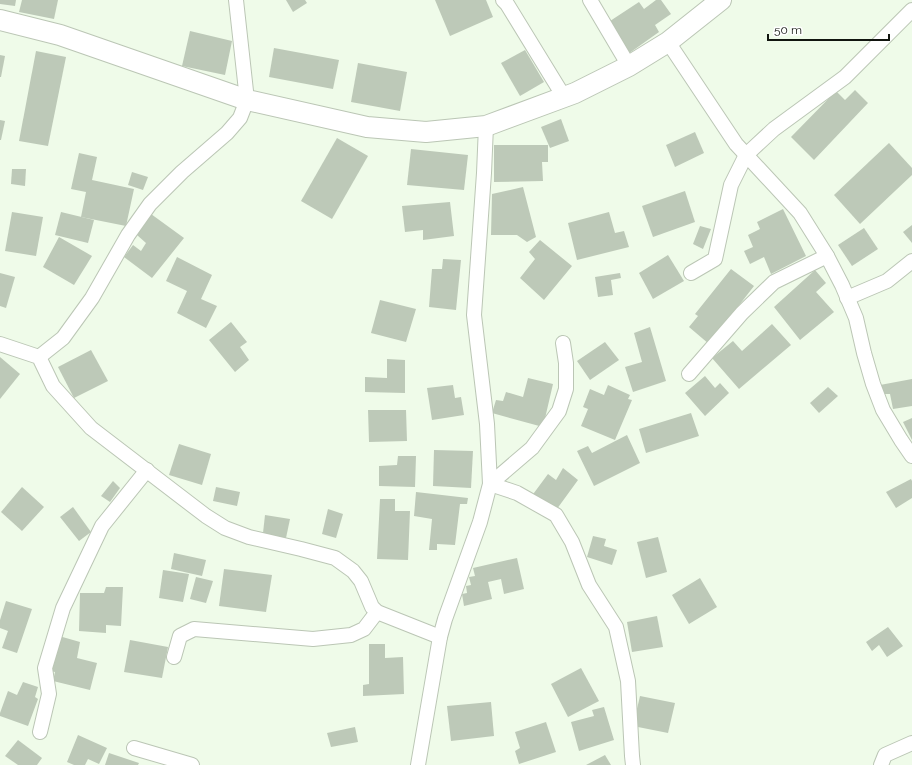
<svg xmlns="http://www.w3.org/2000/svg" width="912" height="765" viewBox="0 0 912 765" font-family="Raleway,sans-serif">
<rect width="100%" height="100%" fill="#effbe9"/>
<g fill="#bdc9b8">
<polygon points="0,0 16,0 15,6 0,4"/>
<polygon points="22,0 58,0 54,19 19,12"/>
<polygon points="286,0 305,0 307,3 293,12"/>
<polygon points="435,0 486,0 493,17 450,36"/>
<polygon points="656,0 661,0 671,14 655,25 659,32 628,54 607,23 639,2 644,9"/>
<polygon points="190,31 232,41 225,75 182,66"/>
<polygon points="274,48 339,60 333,89 269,77"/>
<polygon points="525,50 544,82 520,96 501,63"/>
<polygon points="36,51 66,57 48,146 19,141"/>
<polygon points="0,55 5,56 1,77 0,77"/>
<polygon points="358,63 407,72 400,111 351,102"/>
<polygon points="855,90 868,103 814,160 791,137 836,91 845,100"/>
<polygon points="561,119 569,141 550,148 541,127"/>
<polygon points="0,120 5,121 1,140 0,140"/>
<polygon points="695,132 704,153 675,167 666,145"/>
<polygon points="337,138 368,156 332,219 301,201"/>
<polygon points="889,143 912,168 912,175 860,224 834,195"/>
<polygon points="494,145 548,145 548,162 542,162 543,181 494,182"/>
<polygon points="411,149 468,155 464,190 407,185"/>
<polygon points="79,153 97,157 92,180 134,189 126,226 81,217 86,192 71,189"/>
<polygon points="12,169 26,169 25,186 11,184"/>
<polygon points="132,172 148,177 143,190 128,185"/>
<polygon points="523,187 536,237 527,242 517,235 491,235 492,194"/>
<polygon points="685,191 695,222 653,237 642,206"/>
<polygon points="450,202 454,236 423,240 423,230 405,232 402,206"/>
<polygon points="783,209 806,256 771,274 764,257 750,264 744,251 753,247 748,235 760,229 757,222"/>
<polygon points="12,212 43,217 36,256 5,251"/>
<polygon points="61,212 94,220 88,243 55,235"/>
<polygon points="609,212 615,233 624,231 629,247 577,260 568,223"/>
<polygon points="151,214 184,238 152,278 124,257 133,245 141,251 146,243 137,235"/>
<polygon points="912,225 912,243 903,232"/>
<polygon points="700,226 711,229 703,249 693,244"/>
<polygon points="864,228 878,249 852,266 838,245"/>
<polygon points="59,237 92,256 74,285 43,267"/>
<polygon points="540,240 572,266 544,300 520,278 535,259 529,252"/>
<polygon points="668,255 684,281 653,299 639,273"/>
<polygon points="177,257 212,275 201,299 217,306 206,328 177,313 187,291 166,281"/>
<polygon points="443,259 461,260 456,310 429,307 432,269 442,269"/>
<polygon points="731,269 754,286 709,344 689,327 698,316 695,314"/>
<polygon points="815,270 826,283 816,292 834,312 800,340 774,307"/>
<polygon points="0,273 15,277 6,308 0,306"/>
<polygon points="620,273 621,278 611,280 613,295 598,297 595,277"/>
<polygon points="380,300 416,309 406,342 371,333"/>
<polygon points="231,322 247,342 240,347 249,360 235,372 209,340"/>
<polygon points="772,324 791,345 739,389 712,358 733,341 742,351"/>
<polygon points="650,327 666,381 633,392 625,367 642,362 634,333"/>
<polygon points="605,342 619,360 590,380 577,361"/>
<polygon points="91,350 108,381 74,398 58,367"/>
<polygon points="0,357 20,374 0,399"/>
<polygon points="387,359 405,360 405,393 365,392 365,377 387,378"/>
<polygon points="705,376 715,388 720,383 729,393 705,416 685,393"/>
<polygon points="528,378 553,384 543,427 492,413 496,400 503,401 506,392 523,397"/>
<polygon points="912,379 912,406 893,409 890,394 882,394 880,385"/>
<polygon points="453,385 455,398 461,397 464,415 432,420 427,388"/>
<polygon points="608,385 630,395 628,399 632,400 615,440 581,426 588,409 583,407 590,389 604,395"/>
<polygon points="828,387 838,396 819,413 810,403"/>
<polygon points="368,410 406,410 407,441 369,442"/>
<polygon points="691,413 699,436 646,453 639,429"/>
<polygon points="912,418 912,440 903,422"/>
<polygon points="627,435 640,463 594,486 577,451 588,446 592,453"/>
<polygon points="179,444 211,454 202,485 169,475"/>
<polygon points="434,450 473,451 471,488 433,486"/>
<polygon points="398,456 416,456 415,487 379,486 379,466 397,465"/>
<polygon points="563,468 578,480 554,513 531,497 548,474 556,480"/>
<polygon points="911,479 912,481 912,498 896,508 886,492"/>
<polygon points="113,481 120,488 110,502 101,496"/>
<polygon points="22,487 44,507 22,531 1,512"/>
<polygon points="216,487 240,492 237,506 213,501"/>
<polygon points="416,492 468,498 467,504 460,504 455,545 437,544 437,550 429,550 432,519 414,516"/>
<polygon points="380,499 395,499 395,511 410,511 408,560 377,559"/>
<polygon points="73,507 91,532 79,541 60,517"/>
<polygon points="328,509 343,514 336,538 322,534"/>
<polygon points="265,515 290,519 286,538 263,533"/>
<polygon points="593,536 606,539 604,546 617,550 612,565 587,557"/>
<polygon points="658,537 667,572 646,578 637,542"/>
<polygon points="174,553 206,560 202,576 171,569"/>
<polygon points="517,558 524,589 504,594 501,579 488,582 492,599 464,606 462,594 467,593 466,586 471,585 469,577 475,576 473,568"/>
<polygon points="224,569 272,575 266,612 219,606"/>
<polygon points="163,570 189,574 183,602 159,598"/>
<polygon points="196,577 213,581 206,603 190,599"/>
<polygon points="700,578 717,607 689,624 672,595"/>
<polygon points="106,587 123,587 121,626 106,625 106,633 79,631 80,593 104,593"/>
<polygon points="6,601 32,609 17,653 2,648 8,631 0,628 0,620"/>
<polygon points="657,616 663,647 632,652 627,622"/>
<polygon points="888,627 903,646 887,657 879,645 872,651 866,642"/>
<polygon points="59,636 80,642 77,658 97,663 90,690 53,681 55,672 50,671"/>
<polygon points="130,640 168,647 162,678 124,672"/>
<polygon points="369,644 385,644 385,658 403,657 404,694 363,696 363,685 369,684"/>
<polygon points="581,668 599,701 568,717 551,684"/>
<polygon points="23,682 38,687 35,697 38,699 28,726 0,716 0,713 8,691 17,695"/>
<polygon points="640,696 675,703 668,733 633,726"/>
<polygon points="491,702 494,736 451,741 447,706"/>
<polygon points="604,707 614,740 579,751 571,722 594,716 592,710"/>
<polygon points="546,722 556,752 519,764 515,751 520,748 515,732"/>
<polygon points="355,727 358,742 331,747 327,733"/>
<polygon points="78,735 107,748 99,764 88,759 85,765 74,765 67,762"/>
<polygon points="18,740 42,758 37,765 18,765 5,756"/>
<polygon points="109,753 139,763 138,765 105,765"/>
<polygon points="605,755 611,765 586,765"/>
</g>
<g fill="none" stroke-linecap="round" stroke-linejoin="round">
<g stroke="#bbc6b5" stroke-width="16">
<g id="street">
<polyline points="503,0 507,4 564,97"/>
<polyline points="590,0 629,66"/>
<polyline points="668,42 736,144 800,213 827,256 842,285 856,318 864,353 873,384 883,410 901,440 912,456"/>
<polyline points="691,273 715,259 731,185 746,155 774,129 845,77 912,10"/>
<polyline points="847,298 887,281 912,261"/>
<polyline points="0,344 39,357 53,386 91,428 206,516 225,528 249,537 301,549 335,558 353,571 361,581 372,607 377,612 440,637"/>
<polyline points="39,357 63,338 92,298 128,235 150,204 182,172 227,133 240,118 247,100 236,0"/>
<polyline points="689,374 742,313 774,282 827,256"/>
<polyline points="490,484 517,493 556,515 572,542 589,585 616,627 628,681 632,756 633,765"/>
<polyline points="490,484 532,448 559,411 566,389 566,363 563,343"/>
<polyline points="174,657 180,636 194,629 313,639 351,635 364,629 377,612"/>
<polyline points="40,732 49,694 45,668 63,608 102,526 147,470"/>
<polyline points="134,748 192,765"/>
<polyline points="418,765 440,637 445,619 480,522 490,484 487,424 474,315 484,173 486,126"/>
<polyline points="881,765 885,755 912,743"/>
</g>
</g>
<g stroke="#bbc6b5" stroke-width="22">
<polyline id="secondary" points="0,20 60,35 247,100 367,127 426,132 486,126 575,93 629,66 668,42 721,0"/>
</g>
<use href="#street" stroke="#fff" stroke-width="14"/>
<use href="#secondary" stroke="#fff" stroke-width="20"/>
</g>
<path d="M768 34v6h121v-6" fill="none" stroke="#11150f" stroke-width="2"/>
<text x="774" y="34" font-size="12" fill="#11150f" stroke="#ffffff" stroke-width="3" paint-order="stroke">50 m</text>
</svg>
